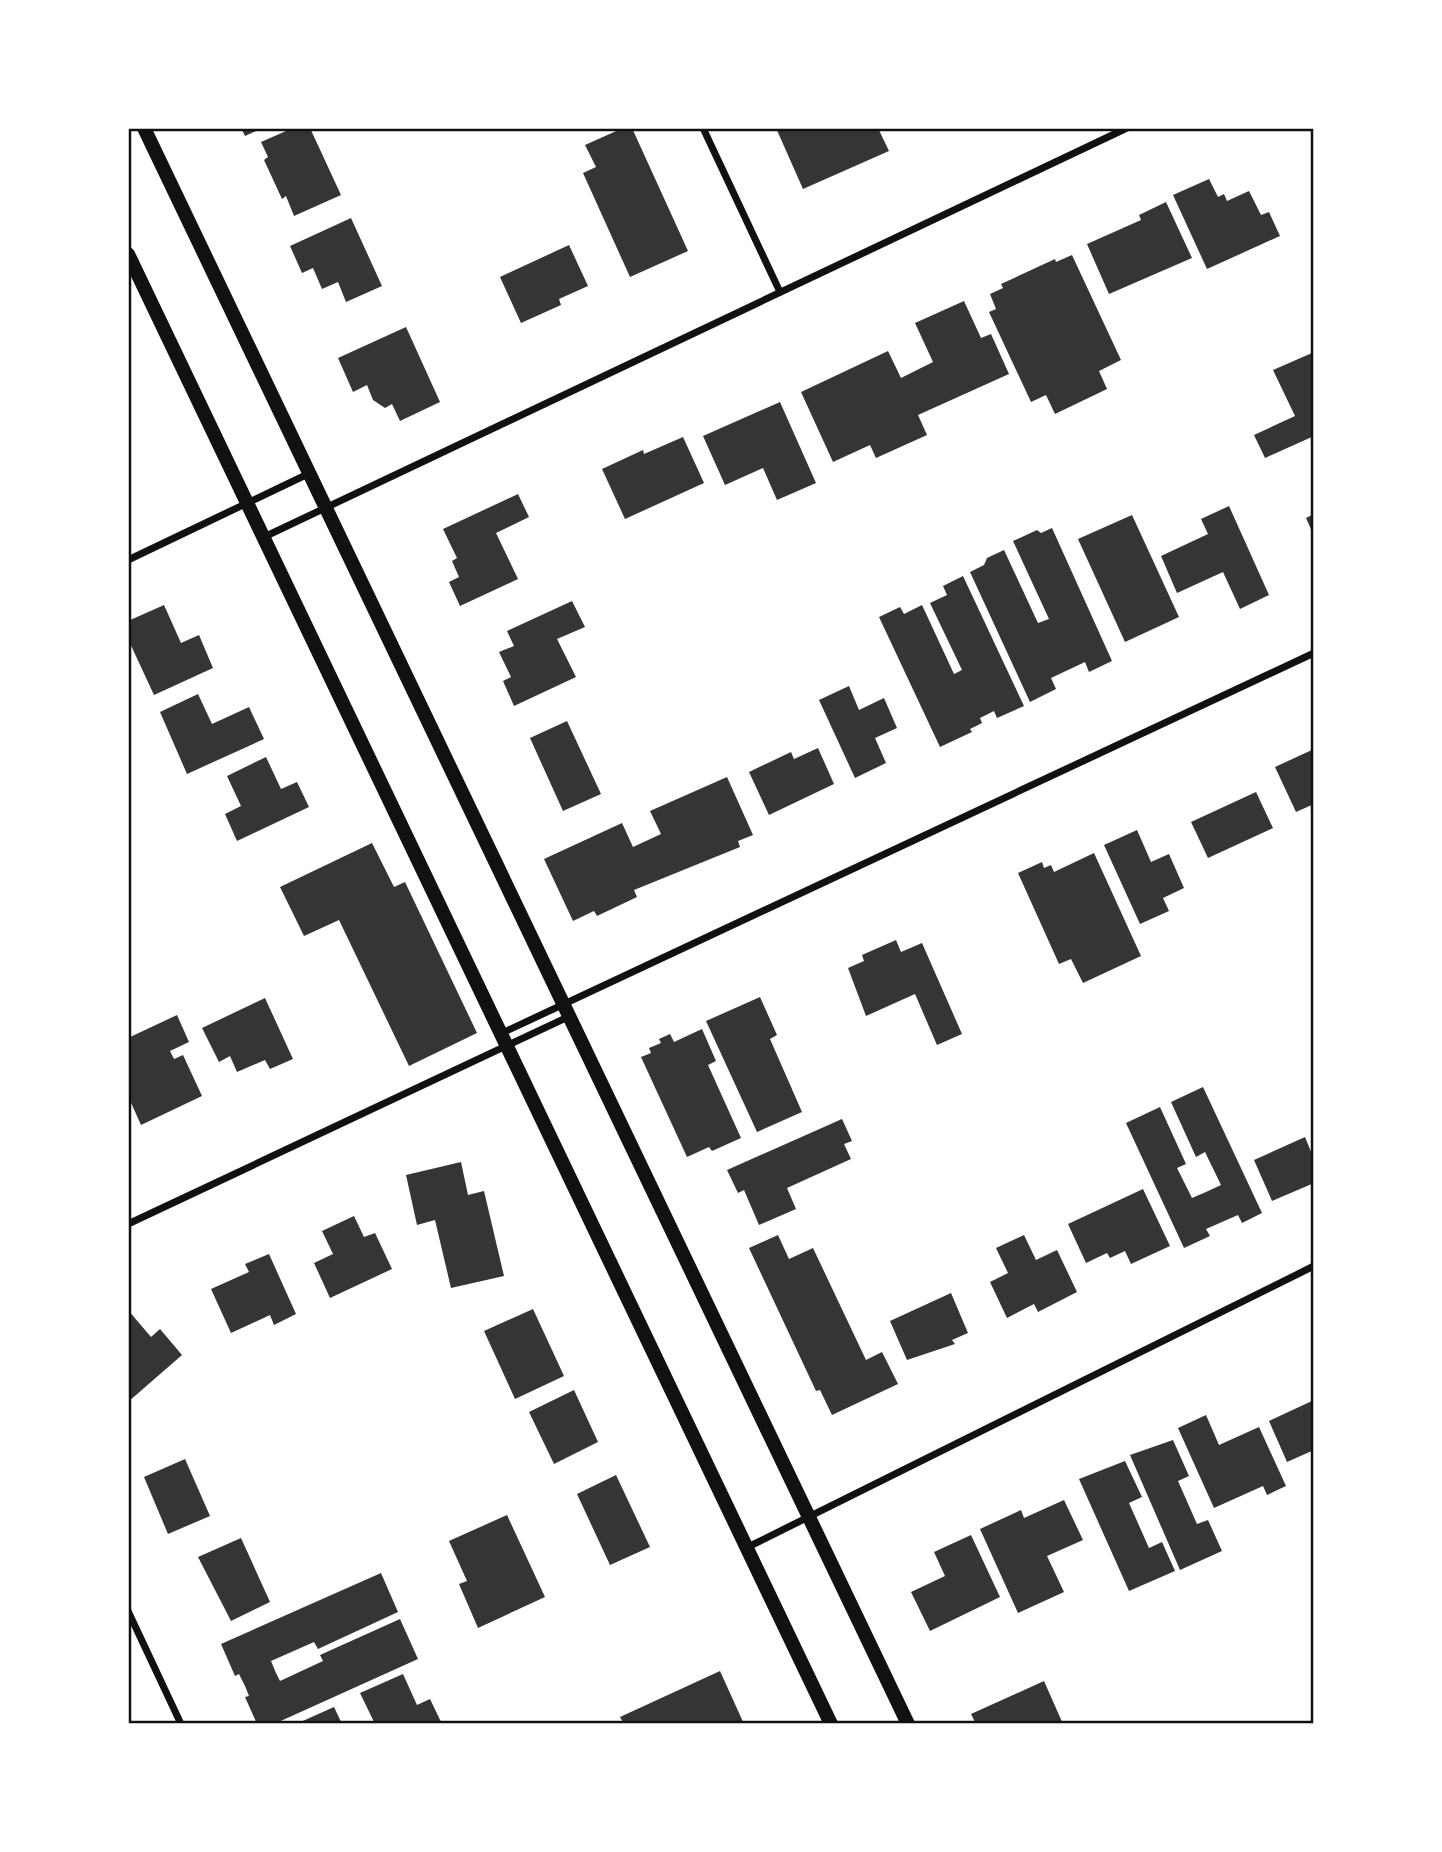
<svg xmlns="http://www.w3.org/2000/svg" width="1442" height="1852" viewBox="0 0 1442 1852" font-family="'Noto Sans',sans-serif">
<rect width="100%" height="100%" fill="#fff"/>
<g fill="#353535">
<polygon points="241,128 263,128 245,136"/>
<polygon points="293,128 310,128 341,195 294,216 286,196 282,199 264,160 268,157 261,142"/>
<polygon points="623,128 632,128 688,251 630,277 583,173 596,167 585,145"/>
<polygon points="776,128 878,128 889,151 803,189"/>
<polygon points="1209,179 1218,197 1224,194 1227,201 1249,191 1261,215 1269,212 1280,236 1207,269 1173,195"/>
<polygon points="1166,202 1192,258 1109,294 1087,244 1141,220 1139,215"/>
<polygon points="351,218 382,286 346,302 338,282 322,289 313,268 302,273 290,246"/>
<polygon points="569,245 588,286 559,299 561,305 521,323 500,277"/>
<polygon points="1072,255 1121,360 1099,371 1107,389 1055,414 1046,395 1031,402 989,312 996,309 990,294 1003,288 1001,284 1055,259 1056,262"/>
<polygon points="964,301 981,338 991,334 1009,374 918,415 927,435 876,458 870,445 833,462 801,392 888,351 901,378 933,362 915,323"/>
<polygon points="406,327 440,402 400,421 392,404 385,408 373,400 367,385 353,392 338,358"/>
<polygon points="1312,353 1314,436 1265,458 1254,435 1295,416 1273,370"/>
<polygon points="780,402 816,483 777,500 763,468 725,485 703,436"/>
<polygon points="683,437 704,483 625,519 602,469 643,450 644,454"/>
<polygon points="518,494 529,517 496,533 518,579 460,606 449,582 459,577 452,561 457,558 443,529"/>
<polygon points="1229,506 1269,595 1240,609 1223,572 1177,593 1161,556 1208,534 1201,519"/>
<polygon points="1314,514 1314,536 1306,518"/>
<polygon points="1132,515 1179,617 1125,642 1078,539"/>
<polygon points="1052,528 1112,661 1089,672 1085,662 1051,678 1056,689 1030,702 970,572 984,565 987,558 1004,550 1038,623 1049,619 1013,541 1037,530 1041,533"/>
<polygon points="963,576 1024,706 997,718 994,711 980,718 982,723 970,729 972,732 940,747 879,617 900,607 904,614 922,605 954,674 962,670 930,603 947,595 943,586"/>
<polygon points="572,601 585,627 557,639 576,677 514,706 503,681 511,677 499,652 514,646 507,631"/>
<polygon points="164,605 181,643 199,635 213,668 154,695 128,639 128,621"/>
<polygon points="849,686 859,710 884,698 897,728 875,738 886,763 855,778 819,700"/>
<polygon points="198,694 212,724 249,707 264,739 187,774 160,712"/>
<polygon points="567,721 601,794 563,811 530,738"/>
<polygon points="818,748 834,784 769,815 749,772 791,752 794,759"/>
<polygon points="1314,749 1314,804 1296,812 1275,767"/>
<polygon points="266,757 281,789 297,782 309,807 237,841 225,814 241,806 227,776"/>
<polygon points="727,777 753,835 738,841 740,847 634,890 637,897 597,916 594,911 573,921 544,859 622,823 633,847 661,834 650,811"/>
<polygon points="1256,792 1273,828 1208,858 1191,822"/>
<polygon points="1137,830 1151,862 1169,854 1184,888 1163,898 1169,911 1140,924 1104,845"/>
<polygon points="372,843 394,887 405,882 477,1033 409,1066 339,920 304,936 280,887"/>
<polygon points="1094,853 1141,956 1083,983 1071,959 1059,964 1018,873 1042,862 1044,868 1051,865 1054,872"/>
<polygon points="896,940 901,952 922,943 962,1034 937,1045 915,994 866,1016 848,968 864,961 862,955"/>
<polygon points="760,997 777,1035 770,1039 802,1112 757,1132 706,1021"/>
<polygon points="265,998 293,1059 270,1069 265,1060 237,1072 230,1056 219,1062 202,1028"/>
<polygon points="177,1015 189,1042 170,1051 174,1059 183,1055 202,1096 141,1125 128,1096 128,1038"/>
<polygon points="702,1029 716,1061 708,1065 741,1138 712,1151 709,1147 687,1157 641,1057 651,1053 649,1048 661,1043 659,1039 670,1034 674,1042"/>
<polygon points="1203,1087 1262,1213 1242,1223 1238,1215 1206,1229 1210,1236 1184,1248 1126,1123 1160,1107 1186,1164 1177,1168 1192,1198 1206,1192 1221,1185 1205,1152 1196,1157 1171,1102"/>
<polygon points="842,1119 852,1141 844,1144 851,1159 787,1188 796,1209 759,1225 744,1190 738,1193 727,1170"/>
<polygon points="1305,1137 1314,1159 1314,1183 1272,1201 1254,1160"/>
<polygon points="461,1162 468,1195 484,1191 504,1276 451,1288 435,1220 417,1225 406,1175"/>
<polygon points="1143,1189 1170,1246 1131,1264 1125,1251 1110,1258 1107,1253 1086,1263 1068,1224"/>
<polygon points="354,1216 364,1237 375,1233 392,1269 330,1298 314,1263 333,1254 322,1231"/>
<polygon points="778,1235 789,1259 813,1248 866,1360 882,1352 898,1384 832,1415 820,1390 816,1391 749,1248"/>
<polygon points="1024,1235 1036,1260 1057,1250 1077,1292 1038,1312 1034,1304 1007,1318 990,1282 1008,1273 996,1248"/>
<polygon points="269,1254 296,1314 274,1325 270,1315 231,1333 211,1289 249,1272 245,1264"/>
<polygon points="951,1293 968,1333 952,1340 955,1344 907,1360 890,1321"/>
<polygon points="533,1309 564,1376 515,1399 484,1331"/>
<polygon points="128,1310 151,1337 160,1329 182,1355 128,1402"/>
<polygon points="574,1390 598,1442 554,1464 529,1412"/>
<polygon points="1314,1400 1314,1450 1287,1462 1269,1421"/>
<polygon points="1206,1415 1219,1445 1259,1427 1286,1486 1267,1495 1263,1486 1214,1508 1178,1428"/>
<polygon points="1173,1440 1189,1476 1178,1481 1197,1524 1208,1520 1222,1551 1180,1570 1130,1455"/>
<polygon points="185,1459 210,1516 168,1534 144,1477"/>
<polygon points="1125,1461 1142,1497 1129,1503 1149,1548 1162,1542 1175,1571 1129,1591 1079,1479"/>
<polygon points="616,1475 650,1547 610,1565 577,1494"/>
<polygon points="1064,1500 1083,1540 1047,1556 1064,1592 1018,1613 980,1529 1021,1510 1024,1518"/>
<polygon points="507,1515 545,1597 478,1628 459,1584 467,1581 449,1541"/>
<polygon points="971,1535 1000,1597 930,1631 911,1592 945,1576 934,1552"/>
<polygon points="241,1538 270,1602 231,1621 198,1557"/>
<polygon points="381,1573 398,1612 318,1649 314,1642 271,1661 276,1673 280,1681 323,1661 320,1655 400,1619 418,1659 274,1724 257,1724 245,1697 249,1696 245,1686 239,1674 235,1676 221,1644"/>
<polygon points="720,1671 744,1724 624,1724 620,1717"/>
<polygon points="403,1674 417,1705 430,1699 442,1724 375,1724 360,1693"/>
<polygon points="1044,1681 1063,1724 976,1724 971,1714"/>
<polygon points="334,1707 342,1724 296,1724"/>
</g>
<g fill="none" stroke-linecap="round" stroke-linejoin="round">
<g stroke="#111" stroke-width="7">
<polyline points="703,128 780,292"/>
<polyline points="264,537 1127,128"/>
<polyline points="128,560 310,473"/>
<polyline points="500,1034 1314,653"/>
<polyline points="128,1224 570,1016"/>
<polyline points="748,1547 1314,1266"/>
<polyline points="128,1611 181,1724"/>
</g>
<g stroke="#111" stroke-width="14">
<polyline points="144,128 908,1724"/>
<polyline points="128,254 831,1724"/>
</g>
</g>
<rect width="1442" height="1852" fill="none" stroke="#ffffff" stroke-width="259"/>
<rect x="130" y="130" width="1182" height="1592" fill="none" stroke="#111" stroke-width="2.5"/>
</svg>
